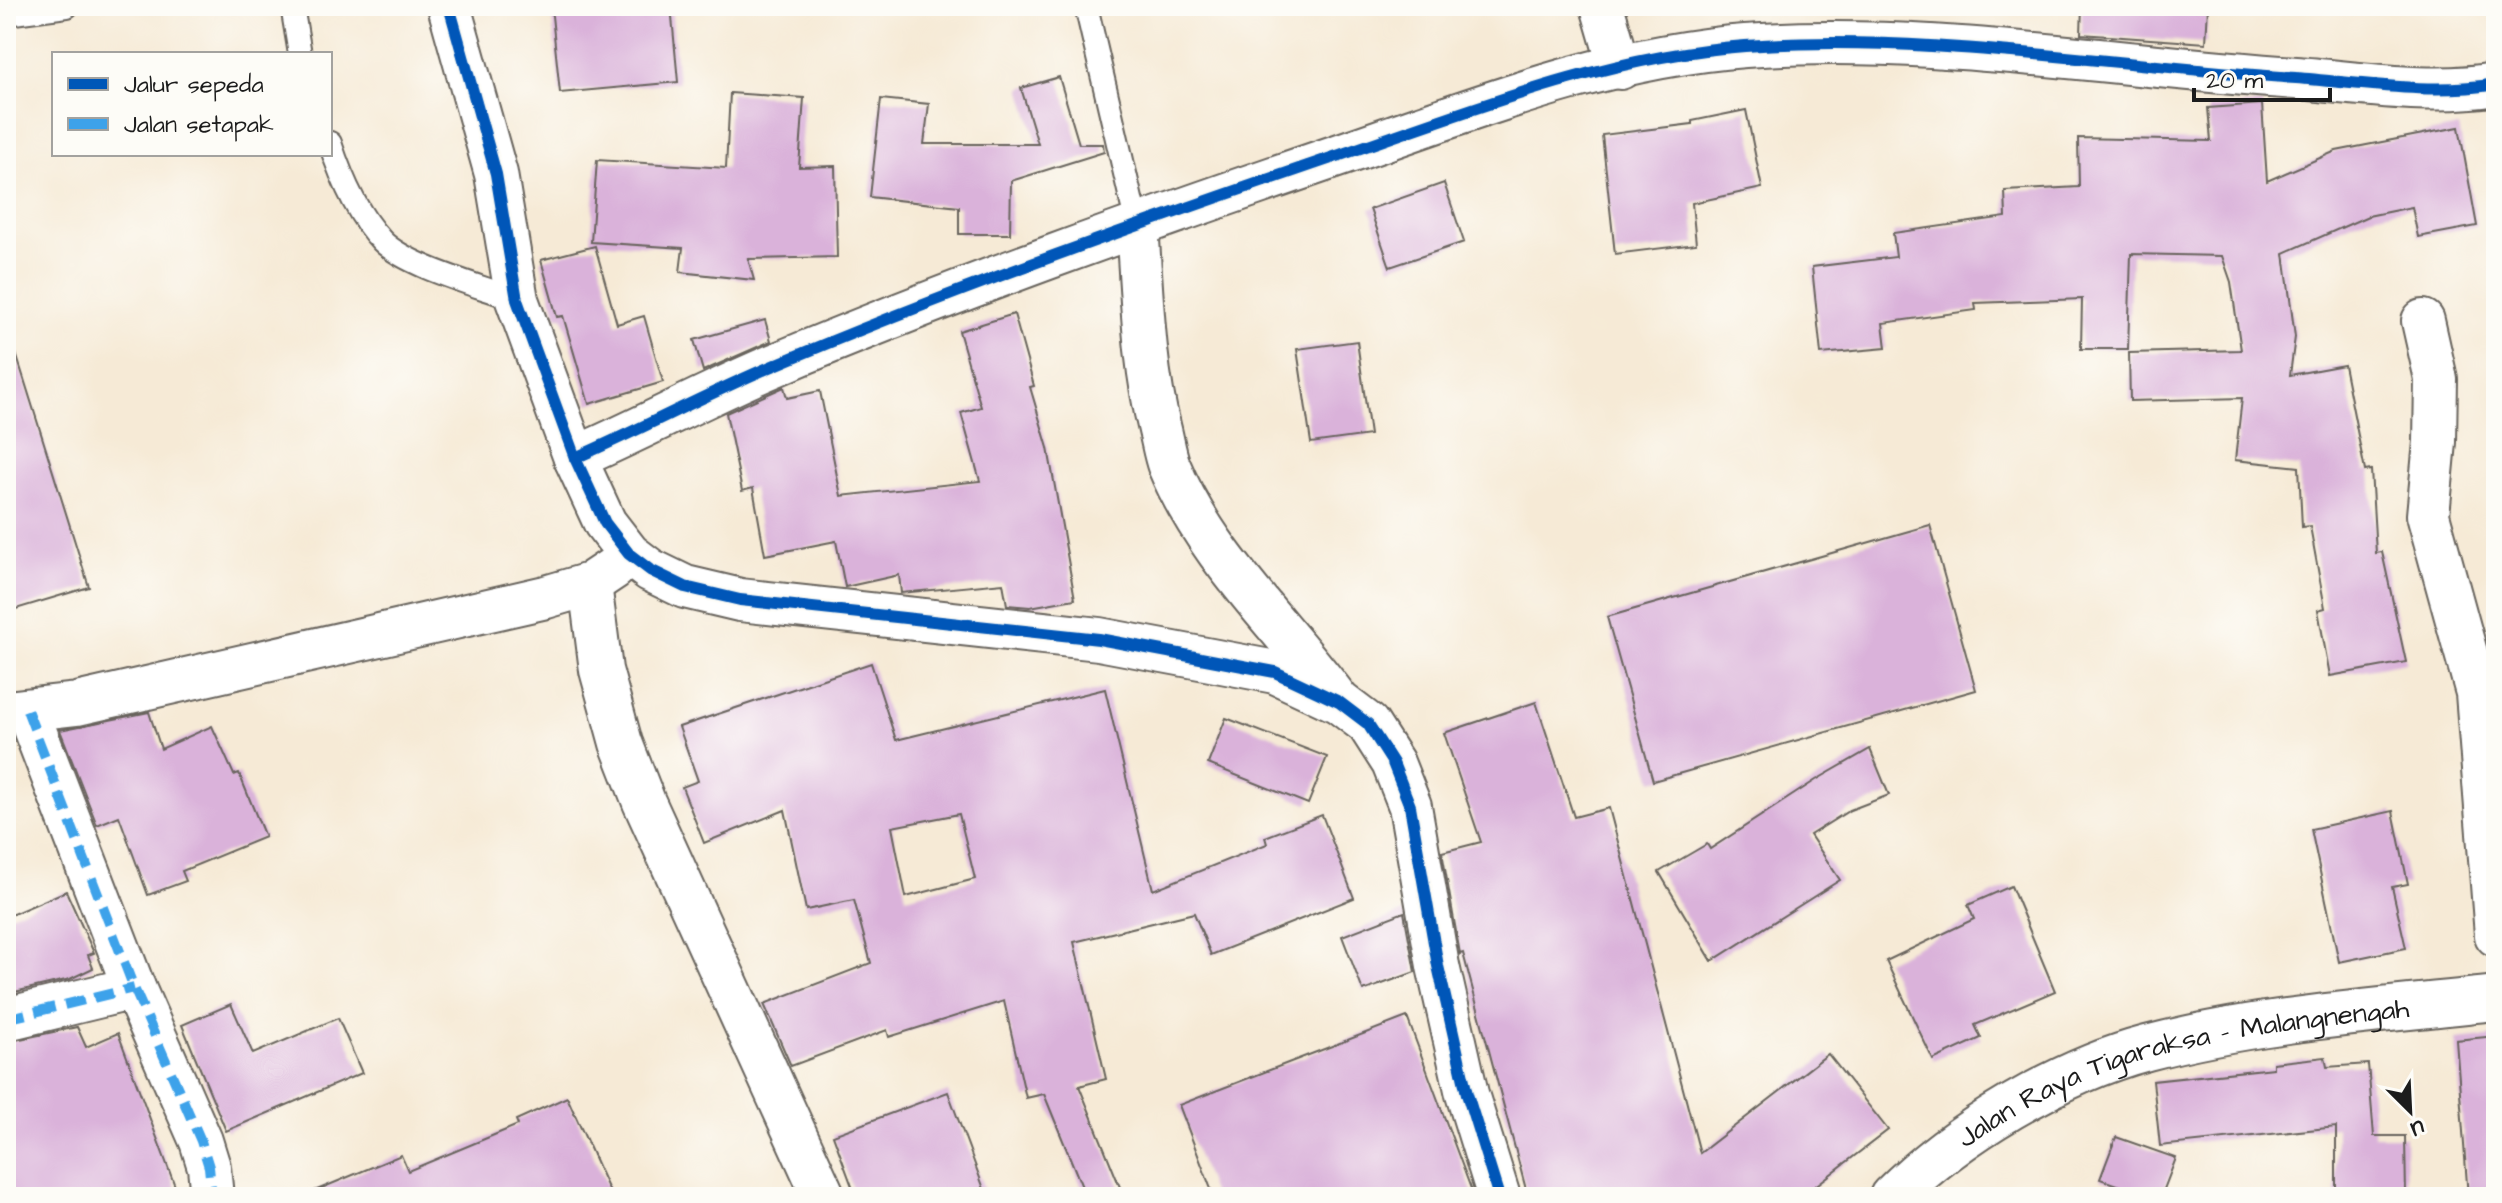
<svg xmlns="http://www.w3.org/2000/svg" width="2502" height="1203" viewBox="0 0 2502 1203" font-family="'Architects Daughter',sans-serif">
<rect width="100%" height="100%" fill="#fdfcf7"/>
<filter id="ink" filterUnits="userSpaceOnUse"><feTurbulence type="fractalNoise" baseFrequency=".0125" numOctaves="2"/><feDisplacementMap in="SourceGraphic" scale="16" xChannelSelector="R" yChannelSelector="G"/><feConvolveMatrix kernelMatrix="1 2 1 2 8 2 1 2 1" color-interpolation-filters="sRGB"/></filter>
<filter id="wash" filterUnits="userSpaceOnUse"><feTurbulence type="fractalNoise" baseFrequency=".006" numOctaves="4" result="noise"/><feDisplacementMap in="SourceGraphic" scale="32" xChannelSelector="R" yChannelSelector="G"/><feGaussianBlur stdDeviation="1.8" result="paint"/><feColorMatrix in="noise" values="0 0 0 0 0 0 0 0 0 0 0 0 0 0 0 0 0 1.4 0 .05"/><feComposite in="paint" operator="in"/></filter>
<g filter="url(#wash)">
<rect width="100%" height="100%" fill="#f6ead6"/>
<g id="blocks">
<g fill="#dab2da" fill-rule="evenodd">
<polygon points="551,6 671,6 678,82 560,93"/>
<polygon points="2082,6 2208,6 2206,43 2081,34"/>
<polygon points="1059,77 1079,144 1103,144 1104,152 1011,181 1010,234 959,234 959,207 870,197 881,99 929,104 924,144 1038,144 1021,88"/>
<polygon points="730,93 804,98 799,167 835,166 837,257 748,259 754,280 680,272 683,248 591,242 597,160 726,168"/>
<polygon points="2262,104 2267,181 2336,151 2459,127 2477,226 2418,237 2412,207 2368,216 2284,253 2295,337 2290,375 2344,365 2365,471 2371,470 2376,553 2382,552 2406,662 2330,676 2318,610 2325,608 2310,526 2302,527 2299,467 2235,460 2242,398 2130,401 2129,353 2241,350 2231,282 2222,256 2131,254 2128,349 2081,349 2082,299 1975,303 1976,310 1883,323 1886,348 1821,354 1812,267 1896,257 1893,233 2006,217 2005,191 2079,187 2078,138 2211,141 2208,108"/>
<polygon points="1746,110 1762,188 1692,203 1696,244 1615,254 1602,135 1692,124 1692,121"/>
<polygon points="1444,183 1464,242 1390,267 1370,209"/>
<polygon points="595,246 617,324 644,316 663,382 589,404 563,316 557,317 541,260"/>
<polygon points="1014,314 1034,386 1030,387 1048,448 1075,599 1030,607 1007,605 1003,583 901,593 899,575 845,587 836,541 765,555 753,488 742,491 726,413 784,387 787,398 820,391 841,496 980,481 961,413 981,407 959,331"/>
<polygon points="765,320 771,341 703,371 694,340"/>
<polygon points="1357,341 1370,435 1311,443 1297,349"/>
<polygon points="14,347 89,587 6,612 6,348"/>
<polygon points="1930,525 1976,690 1653,781 1607,617"/>
<path d="M871,663L896,740L1105,689L1153,890L1267,844L1265,837L1322,815L1354,898L1211,955L1194,913L1074,942L1106,1079L1079,1086L1124,1197H1086L1044,1094L1026,1098L1004,1001L889,1037L887,1030L791,1066L764,1004L871,963L854,900L806,910L785,810L704,843L682,787L698,781L679,727ZM959,814L975,879L906,897L892,827Z"/>
<polygon points="1536,702 1574,817 1609,808 1700,1153 1828,1054 1888,1130 1801,1197 1528,1197 1463,953 1460,954 1442,852 1481,842 1444,733"/>
<polygon points="149,712 161,749 212,726 234,775 239,773 265,837 182,871 186,881 148,895 119,816 97,825 60,730"/>
<polygon points="1226,718 1327,757 1308,804 1208,764"/>
<polygon points="1870,749 1889,795 1850,810 1810,835 1840,880 1712,961 1659,872 1707,844 1710,849 1816,780"/>
<polygon points="2393,811 2408,884 2392,887 2406,948 2339,962 2311,829"/>
<polygon points="2011,886 2055,991 1975,1025 1981,1038 1933,1060 1886,961 1974,919 1968,905"/>
<polygon points="66,891 94,953 88,955 93,968 70,979 6,994 6,917"/>
<polygon points="1404,912 1415,972 1363,991 1342,936"/>
<polygon points="231,1004 253,1054 338,1018 362,1073 226,1131 182,1025"/>
<polygon points="1407,1017 1474,1197 1214,1197 1179,1105"/>
<polygon points="77,1027 86,1047 118,1033 179,1197 6,1197 6,1042"/>
<polygon points="2496,1036 2496,1197 2468,1197 2456,1040"/>
<polygon points="2325,1057 2327,1067 2368,1064 2374,1136 2405,1136 2406,1197 2336,1197 2336,1127 2160,1146 2153,1081 2273,1068 2273,1063"/>
<polygon points="948,1092 987,1197 856,1197 833,1135"/>
<polygon points="567,1097 612,1197 300,1197 401,1155 408,1171 518,1125 516,1120"/>
<polygon points="2116,1137 2176,1158 2161,1197 2150,1197 2100,1179"/>
</g>
</g>
</g>
<g filter="url(#ink)">
<use href="#blocks" fill-opacity="0" stroke="#68645d" stroke-width="2"/>
<g fill="none" stroke-linecap="round" stroke-linejoin="round">
<g stroke="#68645d" stroke-width="26">
<g id="lane">
<polyline points="292,6 300,54"/>
<polyline points="1086,6 1137,225"/>
<polyline points="6,14 67,6"/>
<path d="M330,143C341,177 357,215 382,241C408,267 481,286 517,300"/>
</g>
</g>
<g stroke="#68645d" stroke-width="46">
<g id="street">
<polyline points="449,6 496,174 517,300 575,458 605,523 629,554 650,570 685,587 740,600 1099,639 1275,672 1339,702 1368,724 1393,763 1410,806 1438,966 1467,1094 1499,1197"/>
<polyline points="1602,6 1620,68"/>
<path d="M1137,225C1142,294 1143,363 1160,430C1163,442 1165,455 1169,466C1206,555 1279,622 1336,698"/>
<polyline points="2423,321 2436,379 2435,442 2428,515 2477,693 2496,935"/>
<path d="M575,458C642,429 708,393 775,365C960,287 1150,220 1340,155C1471,110 1606,56 1745,46C1929,33 2113,66 2296,78C2361,83 2431,95 2496,84"/>
<polyline points="590,584 601,670 621,743 644,802 824,1197"/>
<polyline points="27,710 134,988 201,1141 209,1167 212,1197"/>
<polyline points="6,712 77,704 546,597 590,584 614,568"/>
<polyline points="6,1019 134,988"/>
</g>
</g>
<g stroke="#68645d" stroke-width="48">
<g id="primary">
<path id="s1" d="M1892,1197C1956,1133 2060,1071 2147,1048C2261,1018 2379,1011 2496,998"/>
</g>
</g>
<use href="#lane" stroke="#fff" stroke-width="22"/>
<use href="#street" stroke="#fff" stroke-width="42"/>
<use href="#primary" stroke="#fff" stroke-width="44"/>
<g stroke="#3da2ea" stroke-width="10" stroke-dasharray="20 10" stroke-linecap="butt">
<polyline points="27,710 134,988 201,1141 209,1167 212,1197"/>
<polyline points="6,1019 134,988"/>
</g>
<g stroke="#fdfcf7" stroke-width="17">
<g id="cycleway">
<polyline points="449,6 496,174 517,300 575,458 605,523 629,554 650,570 685,587 740,600 1099,639 1275,672 1339,702 1368,724 1393,763 1410,806 1438,966 1467,1094 1499,1197"/>
<path d="M575,458C642,429 708,393 775,365C960,287 1150,220 1340,155C1471,110 1606,56 1745,46C1929,33 2113,66 2296,78C2361,83 2431,95 2496,84"/>
</g>
</g>
<use href="#cycleway" stroke="#0057b8" stroke-width="12"/>
</g>
</g>
<g text-anchor="middle" stroke-width="6" stroke-linejoin="round" paint-order="stroke">
<g font-size="28" fill="#1c1c1c" stroke="#fdfcf7">
<text dy="10" stroke="none"><textPath href="#s1" startOffset="326">Jalan Raya Tigaraksa - Malangnengah</textPath></text>
</g>
</g>
<rect width="2502" height="1203" fill="none" stroke="#fdfcf7" stroke-width="32"/>
<rect x="52" y="52" width="280" height="104" fill="#fdfcf7" stroke="#a3a29f" stroke-width="2"/>
<rect x="68" y="78" width="40" height="12" fill="#0057b8" stroke="#a3a29f" stroke-width="2"/>
<text x="124" y="92" font-size="24" fill="#1c1c1c">Jalur sepeda</text>
<rect x="68" y="118" width="40" height="12" fill="#3da2ea" stroke="#a3a29f" stroke-width="2"/>
<text x="124" y="132" font-size="24" fill="#1c1c1c">Jalan setapak</text>
<g transform="translate(2410 1111) rotate(156)" stroke="#fdfcf7" stroke-width="6" paint-order="stroke">
<path d="M0-6L14 30L0 20L-14 30Z" fill="#1c1c1c"/>
<text y="-12" font-size="22" font-weight="bold" text-anchor="middle" fill="#1c1c1c">U</text>
</g>
<path d="M2194 88v12h136v-12" fill="none" stroke="#1c1c1c" stroke-width="4"/>
<text x="2206" y="88" font-size="24" fill="#1c1c1c" stroke="#fdfcf7" stroke-width="6" paint-order="stroke">20 m</text>
</svg>
